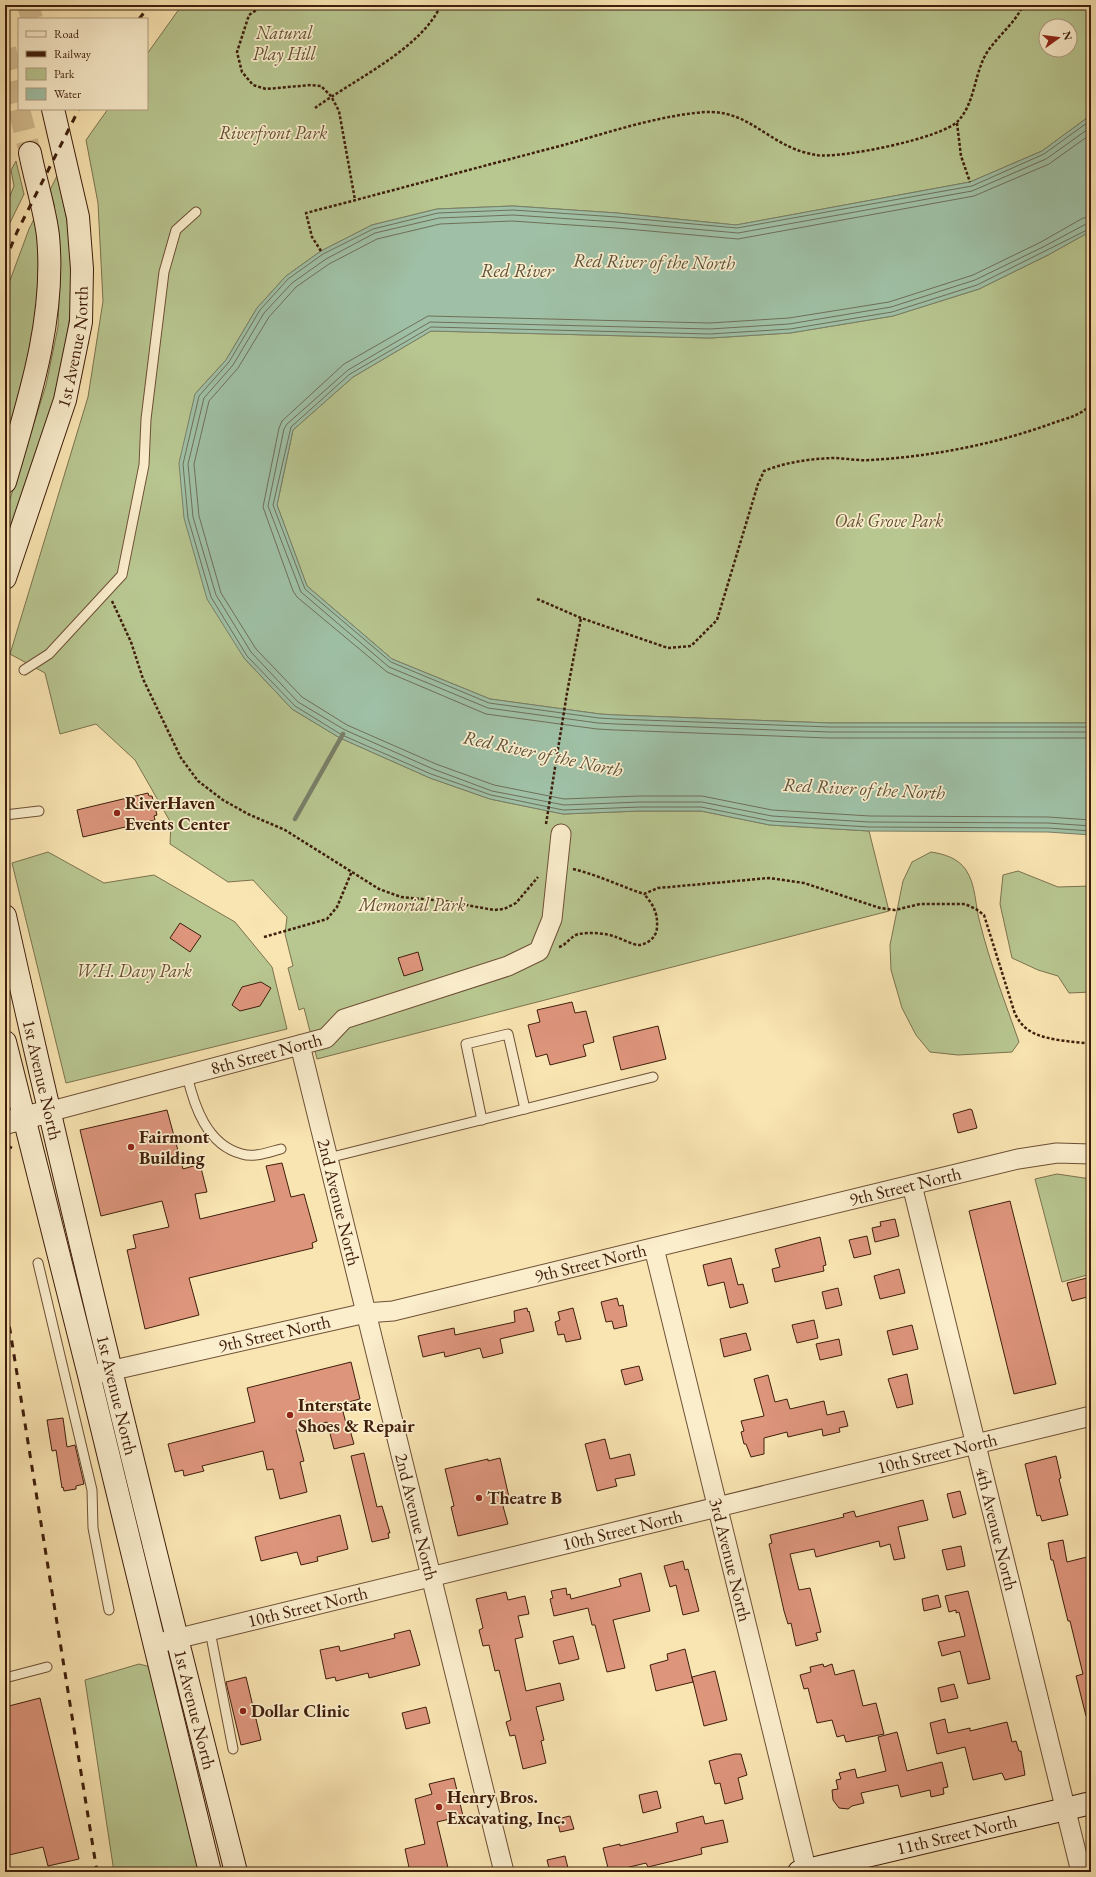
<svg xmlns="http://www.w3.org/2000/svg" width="1096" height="1877" viewBox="0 0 1096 1877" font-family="'EB Garamond',serif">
<rect width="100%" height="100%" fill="#f9e5b2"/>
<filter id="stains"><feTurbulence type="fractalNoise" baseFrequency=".005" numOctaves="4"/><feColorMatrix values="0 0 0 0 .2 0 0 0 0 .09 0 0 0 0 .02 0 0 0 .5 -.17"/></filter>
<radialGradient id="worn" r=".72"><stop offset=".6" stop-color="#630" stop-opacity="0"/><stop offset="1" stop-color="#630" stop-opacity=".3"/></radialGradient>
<g fill="#b8c690" stroke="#7c724e" fill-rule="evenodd">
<path d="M182,5H1091V115L1042,151L970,182L736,225L617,213L513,206L437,209L372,225L321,251L286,276L257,308L226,360L195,394L244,658L292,709L340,738L430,778L490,799L563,814L640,811H701L770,825L869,831L889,911L317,1059L304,1008L299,1010L288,968L293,966L285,934L287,917L253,880L228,882L170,844L171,823L135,760L96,724L60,734L45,673L10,654L88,397L103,301L98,203L86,140L108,109H147V54ZM1046,26H1070V50H1046Z"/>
<polygon points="16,161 24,194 5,233 5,208 14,186 11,170"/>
<path d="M57,176C68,218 76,264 71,308C67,335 64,363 57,388C42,443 22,496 5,550V515L46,385L58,327L60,265L54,204L50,190Z"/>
<polygon points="34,219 37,234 40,271 35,339 5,446 5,294 29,229"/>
<polygon points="1091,231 1091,723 830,723 616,715 600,714 490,699 392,659 307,586 277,505 293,430 353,377 431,331 710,338 790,333 893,316 979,289 1048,255"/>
<polygon points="48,852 104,883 154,875 235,922 272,967 287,1029 66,1083 12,863"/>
<path d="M931,852C944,854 958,858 966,870C976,885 975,905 980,923C990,963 1005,1002 1019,1042L1012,1052L958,1055L930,1052L916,1035L902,1008L891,970L890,945L903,881L912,862Z"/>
<polygon points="1018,871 1058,887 1091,886 1091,992 1069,993 1058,976 1038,970 1012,958 1000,904 1003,875"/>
<polygon points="1057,1174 1091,1179 1091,1274 1062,1282 1035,1179"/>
<polygon points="139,1664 147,1666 151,1670 201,1872 114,1872 85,1680"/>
</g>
<polygon fill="#9fc0a6" stroke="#797f68" points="1091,115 1091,231 1048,255 979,289 893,316 790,333 710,338 431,331 353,377 293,430 277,505 307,586 392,659 490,699 600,714 616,715 830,723 1091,723 1091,835 1048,832 869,831 770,825 701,811 640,811 563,814 490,799 430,778 340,738 292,709 244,658 207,599 184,518 179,463 195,394 226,360 257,308 286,276 321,251 372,225 437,209 513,206 617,213 736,225 970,182 1042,151"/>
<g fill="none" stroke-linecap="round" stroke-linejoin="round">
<g stroke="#6f6f59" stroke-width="1">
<polyline points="1091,120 1044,154 972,186 737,228 617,217 513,210 438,213 373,229 323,254 288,279 260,310 229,362 199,396 183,464 188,518 211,597 247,656 295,706 342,735 431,774 491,795 563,810 640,807 701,807 771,821 869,827 1048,828 1091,831"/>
<polyline points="1091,127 1046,159 972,191 738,233 616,222 513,215 439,218 375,233 326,259 292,283 264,313 233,365 204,398 188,464 193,517 216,595 251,652 298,702 345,730 433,769 492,791 564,805 640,802 702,802 772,816 869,822 1048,823 1091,826"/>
<polyline points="1091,134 1049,164 974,196 738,239 616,228 512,221 440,224 377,239 329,264 296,287 269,317 238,368 209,401 194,464 199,516 221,593 256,649 302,697 347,725 436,764 494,785 564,799 639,796 702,796 772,810 870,816 1048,817 1091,820"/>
<polyline points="1091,217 1083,218 1041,242 973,275 889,302 789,318 710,323 428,316 344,364 282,421 279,428 263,507 293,591 297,597 387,672 486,714 597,729 615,730 829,738 1091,738"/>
<polyline points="1091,223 1086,224 1043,247 975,280 891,307 789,324 710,329 430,322 348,370 287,424 284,429 268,506 301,592 389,667 488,708 598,723 616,724 829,732 1091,732"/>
<polyline points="1091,228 977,285 892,312 790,329 710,334 431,327 350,374 291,427 273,505 305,589 391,662 489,703 599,718 616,719 830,727 1091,727"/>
</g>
<polyline stroke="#797f68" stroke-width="4.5" points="295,819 343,734"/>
</g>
<g fill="#dd957c" stroke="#3f1e0c">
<polygon points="148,793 149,796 152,796 157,815 154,816 155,820 83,837 77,810"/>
<polygon points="180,923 201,936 190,952 170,938"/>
<polygon points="418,952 423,970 404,976 398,958"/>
<polygon points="261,982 271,988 260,1006 240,1011 232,1005 242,987"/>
<polygon points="572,1002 575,1013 586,1011 594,1042 583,1045 586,1056 550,1065 547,1054 536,1057 528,1025 540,1022 537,1010"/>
<polygon points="658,1026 666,1059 621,1070 613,1037"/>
<polygon points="970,1109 972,1110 977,1128 958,1133 953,1114"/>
<polygon points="167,1110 183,1169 200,1164 207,1192 195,1194 200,1219 275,1201 266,1166 282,1163 291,1197 304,1194 317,1241 312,1243 313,1248 189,1278 199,1315 145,1329 127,1250 136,1248 133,1235 169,1227 162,1201 101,1216 80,1130"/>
<polygon points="1010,1201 1056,1384 1014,1394 969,1211"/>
<polygon points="895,1219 899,1236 875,1242 872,1228 881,1226 880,1222"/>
<polygon points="867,1236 871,1254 854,1258 849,1240"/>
<polygon points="820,1237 826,1265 823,1266 824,1271 775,1282 772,1269 780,1267 775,1249"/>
<polygon points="731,1258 738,1285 743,1284 748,1303 730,1308 724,1282 708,1286 703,1265"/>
<polygon points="899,1269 905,1293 880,1299 874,1276"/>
<polygon points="1091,1277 1091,1296 1072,1301 1067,1283"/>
<polygon points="838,1288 842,1305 826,1309 822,1292"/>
<polygon points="617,1298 619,1306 623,1305 627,1326 614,1329 612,1321 606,1322 601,1302"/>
<polygon points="527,1308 528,1312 529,1311 534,1331 500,1339 503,1353 483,1358 480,1348 445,1357 444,1352 423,1357 418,1336 454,1328 455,1335 515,1322 514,1311"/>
<polygon points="573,1308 581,1339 566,1342 564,1334 558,1335 555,1322 560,1320 558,1312"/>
<polygon points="814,1320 818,1338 797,1343 792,1325"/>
<polygon points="912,1325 918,1349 893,1355 887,1331"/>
<polygon points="746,1333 751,1350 724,1357 720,1339"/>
<polygon points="839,1339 842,1355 820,1360 816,1344"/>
<polygon points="351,1362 360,1399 341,1404 348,1431 350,1430 354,1444 334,1449 327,1422 296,1430 304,1461 300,1462 307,1492 280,1499 273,1469 267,1470 263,1451 202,1466 204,1471 184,1476 183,1470 175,1472 168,1444 255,1422 247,1388"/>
<polygon points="639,1366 643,1380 625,1385 621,1370"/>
<polygon points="907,1374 913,1404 897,1408 888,1379"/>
<polygon points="768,1375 775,1402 787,1399 790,1409 824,1401 827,1415 844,1411 848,1426 839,1428 840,1432 823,1436 822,1429 788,1437 787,1432 764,1438 764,1454 751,1457 746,1444 744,1444 741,1432 744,1431 741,1421 764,1416 754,1379"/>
<polygon points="63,1418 67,1447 75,1445 84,1484 76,1486 76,1489 64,1491 63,1487 62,1488 56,1450 52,1451 47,1420"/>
<polygon points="605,1439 610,1459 630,1454 635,1475 615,1479 617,1486 597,1491 585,1444"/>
<polygon points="364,1453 377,1507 382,1506 390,1533 388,1533 389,1538 372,1542 351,1456"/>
<polygon points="1056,1456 1061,1478 1059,1479 1068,1515 1042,1521 1040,1515 1037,1516 1025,1464"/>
<polygon points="500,1458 509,1497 501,1499 508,1524 458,1536 451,1507 454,1506 445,1469 488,1459 488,1461"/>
<polygon points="960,1491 966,1514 953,1518 947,1494"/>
<polygon points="923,1500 928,1520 898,1527 905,1558 894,1560 890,1544 880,1547 879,1541 816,1557 814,1549 790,1554 799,1590 810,1588 821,1632 816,1633 818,1640 796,1646 791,1623 788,1624 784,1611 769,1544 772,1543 770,1535 844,1517 843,1514 854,1511 856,1517"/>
<polygon points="340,1515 348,1549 317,1557 318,1561 301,1565 297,1552 261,1561 255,1537"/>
<polygon points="1063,1540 1067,1562 1091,1556 1091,1716 1086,1716 1076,1676 1083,1674 1070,1621 1068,1621 1053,1560 1051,1560 1048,1543"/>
<polygon points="961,1546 965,1566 947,1570 942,1550"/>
<polygon points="683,1561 685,1570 688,1569 699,1611 683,1615 676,1585 670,1587 664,1566"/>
<polygon points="641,1573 650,1611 613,1620 625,1668 607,1672 595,1625 592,1625 588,1608 554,1616 550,1599 553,1598 551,1591 566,1588 567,1595 570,1594 571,1599 621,1586 619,1579"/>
<polygon points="968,1591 990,1679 968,1684 960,1651 942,1656 938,1642 965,1636 959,1612 956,1613 956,1610 949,1612 945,1596"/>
<polygon points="506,1592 508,1600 525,1596 529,1614 518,1616 523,1637 515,1639 526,1691 560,1683 564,1700 536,1707 544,1740 541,1741 546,1763 523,1769 515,1735 510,1736 506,1722 511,1720 499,1670 495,1671 489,1645 483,1646 479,1630 483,1628 476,1599"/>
<polygon points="938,1595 941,1607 924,1611 922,1599"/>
<polygon points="410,1630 420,1665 369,1678 368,1673 336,1681 335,1677 326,1679 320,1650 339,1646 340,1651 342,1651 395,1638 394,1634"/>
<polygon points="573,1636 579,1659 559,1664 553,1641"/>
<polygon points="685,1649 693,1682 656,1691 650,1665 668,1660 667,1654"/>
<polygon points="823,1664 824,1667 832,1664 835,1675 854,1670 863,1706 876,1703 884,1734 846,1742 844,1735 837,1737 832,1720 817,1723 808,1688 804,1689 800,1675 811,1672 810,1667"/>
<polygon points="715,1671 727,1720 704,1726 692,1677"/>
<polygon points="246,1677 261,1740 241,1745 226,1682"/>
<polygon points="954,1684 958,1698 941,1702 938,1688"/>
<polygon points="40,1698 79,1859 48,1866 43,1847 5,1856 5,1707"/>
<polygon points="426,1707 430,1723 406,1729 402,1713"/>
<polygon points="945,1719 948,1733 970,1728 970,1731 1007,1722 1012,1742 1016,1741 1019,1751 1021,1751 1025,1775 1005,1780 1002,1773 973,1780 965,1747 937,1754 930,1723"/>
<polygon points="897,1732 907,1771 942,1762 948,1787 943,1788 944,1794 931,1797 930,1790 901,1797 898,1785 861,1793 864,1803 852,1806 848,1809 839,1808 833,1800 832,1790 838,1789 836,1780 841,1779 839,1773 855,1769 857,1778 886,1771 878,1737"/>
<polygon points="735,1754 741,1754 747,1775 738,1778 743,1799 725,1804 720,1783 715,1784 709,1761"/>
<polygon points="454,1778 463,1816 437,1822 449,1872 410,1872 405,1849 425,1844 415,1799 432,1794 429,1784"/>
<polygon points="657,1791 661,1808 643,1813 639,1795"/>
<polygon points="570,1816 574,1829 560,1832 557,1819"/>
<polygon points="703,1816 705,1824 723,1820 728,1842 701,1848 702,1854 648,1867 646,1863 609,1872 603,1848 620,1844 620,1846 678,1832 676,1823"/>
<polygon points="565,1856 569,1872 550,1872 547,1860"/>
</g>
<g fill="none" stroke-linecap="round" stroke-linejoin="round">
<g stroke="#d4bd91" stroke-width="22" stroke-dasharray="22 11" stroke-linecap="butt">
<polyline points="28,5 32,19"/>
<polyline points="5,49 19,108"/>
<polyline points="19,109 30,153"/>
</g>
<g stroke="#6e5036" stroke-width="11">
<g id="lane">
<polyline points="24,670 49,654 122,575 144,465 146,419 164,272 176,230 196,212"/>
<polyline points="5,815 39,811"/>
<path d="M187,1075C194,1106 207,1145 242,1154C254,1158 269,1152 281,1149"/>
<polyline points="482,1120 466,1044 508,1034 525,1109"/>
<polyline points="328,1158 653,1077"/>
<polyline points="38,1263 92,1490 93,1528 109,1610"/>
<polyline points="210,1631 233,1749"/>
<polyline points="5,1678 47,1667"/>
</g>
</g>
<g stroke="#6e5036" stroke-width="21">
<g id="street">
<path id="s1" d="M300,1045L504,1872"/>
<path id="s2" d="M48,1112L326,1038L344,1019L508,966L539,951L552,919L561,834"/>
<path id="s3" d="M912,1185L1081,1872"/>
<path id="s4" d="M654,1248L807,1872"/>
<path id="s5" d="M96,1374L366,1313L393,1311L1018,1159L1057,1153L1091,1154"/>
<path id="s6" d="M155,1644L1091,1416"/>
</g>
</g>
<g stroke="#3f1e0c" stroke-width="24">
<g id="secondary">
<path d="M5,482C28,403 56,319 48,236C45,210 35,179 30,153"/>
<path id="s7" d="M5,578L65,400L81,322L82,269L78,217L53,109"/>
<path id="s8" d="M5,916C76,1236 155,1554 236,1872"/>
<polyline points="5,1042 89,1375 210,1872"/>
<polyline points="5,1123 39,1114"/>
<path id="s9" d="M799,1872L1091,1803"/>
</g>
</g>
<g stroke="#3f1e0c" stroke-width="2.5" stroke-dasharray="3 2" stroke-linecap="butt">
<polyline points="264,5 249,15 237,52 242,72 253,85 266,89 311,85 321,86 331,96 339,111 355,200"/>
<path d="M315,108C355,79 421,49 441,5"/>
<polyline points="957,123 961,156 970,182"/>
<path d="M321,251L312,237L306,213C391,191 475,168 560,146C603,134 651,118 695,113C742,106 759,135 797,150C803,152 810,154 816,155C840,159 943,138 958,121C975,103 974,75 986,54C997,36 1015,24 1023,5"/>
<path d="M537,599L581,618L668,648L691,646L717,620L758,484L764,471C786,462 810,459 833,458C845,458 857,461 869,460C930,457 996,444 1053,423C1070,417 1077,417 1091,405"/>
<polyline points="112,601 131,642 143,679 181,758 198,781 223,800 248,814 285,830 379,889 401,897 444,901 494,910 504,909 516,903 538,877"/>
<polyline points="546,824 567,693 581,618"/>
<path d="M573,869C598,875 620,886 644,894L658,888L769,878L804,883L880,908L895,910L920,904H965L976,909L984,915L1015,1014C1019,1021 1023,1027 1030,1031C1046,1041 1072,1041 1091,1044"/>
<polyline points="264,937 327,919 337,907 352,871"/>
<path d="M559,947C567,945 570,936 579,934C590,932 606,933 616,937C622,939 633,945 639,945C649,944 657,936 657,927C658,913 653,904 644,894"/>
<polyline points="5,1145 12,1148"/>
</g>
<use href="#lane" stroke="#fbeecd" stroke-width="9"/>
<use href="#street" stroke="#fbeecd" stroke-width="19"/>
<use href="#secondary" stroke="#fbeecd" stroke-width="22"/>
<g stroke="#3f1e0c" stroke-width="3" stroke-dasharray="7 7" stroke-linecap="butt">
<polyline points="139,19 150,5"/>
<polyline points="5,261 17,232 79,109"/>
<polyline points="5,1299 97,1872"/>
</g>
</g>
<g fill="#8f2418" stroke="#fbeecd" stroke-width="1.5">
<circle cx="117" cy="813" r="4"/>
<circle cx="131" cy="1147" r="4"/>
<circle cx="290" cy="1415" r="4"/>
<circle cx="479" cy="1498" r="4"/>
<circle cx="243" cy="1711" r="4"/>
<circle cx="439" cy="1807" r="4"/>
</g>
<g text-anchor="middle" stroke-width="3.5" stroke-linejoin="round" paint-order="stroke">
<g font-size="18" font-style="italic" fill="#635034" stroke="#fbeecd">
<text x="284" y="39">Natural<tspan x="284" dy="21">Play Hill</tspan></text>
<text x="273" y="139">Riverfront Park</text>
<text x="889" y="527">Oak Grove Park</text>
<text x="412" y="911">Memorial Park</text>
<text x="134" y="977">W.H. Davy Park</text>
</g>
<g font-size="18" fill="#3f1e0c" stroke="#fbeecd">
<text dy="6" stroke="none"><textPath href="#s7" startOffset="242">1st Avenue North</textPath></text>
<text dy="6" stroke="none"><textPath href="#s2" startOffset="226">8th Street North</textPath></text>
<text dy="6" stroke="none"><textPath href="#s8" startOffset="168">1st Avenue North</textPath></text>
<text dy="6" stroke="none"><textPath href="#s5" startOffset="831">9th Street North</textPath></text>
<text dy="6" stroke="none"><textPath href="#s1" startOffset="162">2nd Avenue North</textPath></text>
<text dy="6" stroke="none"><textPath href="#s5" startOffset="507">9th Street North</textPath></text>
<text dy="6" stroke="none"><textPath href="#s5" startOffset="183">9th Street North</textPath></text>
<text dy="6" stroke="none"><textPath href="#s8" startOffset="492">1st Avenue North</textPath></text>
<text dy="6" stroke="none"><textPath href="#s6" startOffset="805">10th Street North</textPath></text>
<text dy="6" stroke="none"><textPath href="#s1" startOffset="486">2nd Avenue North</textPath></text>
<text dy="6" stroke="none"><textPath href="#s3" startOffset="354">4th Avenue North</textPath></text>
<text dy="6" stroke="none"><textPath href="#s6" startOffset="481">10th Street North</textPath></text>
<text dy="6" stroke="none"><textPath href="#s4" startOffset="321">3rd Avenue North</textPath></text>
<text dy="6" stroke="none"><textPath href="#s6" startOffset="157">10th Street North</textPath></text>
<text dy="6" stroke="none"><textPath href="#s8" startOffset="816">1st Avenue North</textPath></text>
<text dy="6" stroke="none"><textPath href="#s9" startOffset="162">11th Street North</textPath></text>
</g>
<g font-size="18" font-weight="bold" fill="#3f1e0c" stroke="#fbeecd" text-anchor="start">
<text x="125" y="809">RiverHaven<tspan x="125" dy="21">Events Center</tspan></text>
<text x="139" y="1143">Fairmont<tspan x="139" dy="21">Building</tspan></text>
<text x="298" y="1411">Interstate<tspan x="298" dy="21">Shoes &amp; Repair</tspan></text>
<text x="487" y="1504">Theatre B</text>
<text x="251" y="1717">Dollar Clinic</text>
<text x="447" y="1803">Henry Bros.<tspan x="447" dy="21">Excavating, Inc.</tspan></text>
</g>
<g font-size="19" font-style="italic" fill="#5c4f3a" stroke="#fbeecd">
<text transform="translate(654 261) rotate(1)" y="7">Red River of the North</text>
<text x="517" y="277">Red River</text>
<text transform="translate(543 753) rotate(12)" y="7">Red River of the North</text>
<text transform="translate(864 788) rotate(3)" y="7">Red River of the North</text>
</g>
</g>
<rect width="1096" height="1877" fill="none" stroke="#f9e5b2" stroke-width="20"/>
<rect x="6" y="6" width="1084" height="1865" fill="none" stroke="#3f1e0c" stroke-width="2"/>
<rect x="10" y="10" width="1076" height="1857" fill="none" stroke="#3f1e0c"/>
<rect x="18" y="18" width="130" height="92" fill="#fbeecd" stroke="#b09b80"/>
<rect x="26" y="31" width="20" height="6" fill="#fbeecd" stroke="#b09b80"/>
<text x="54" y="38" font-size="12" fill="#3f1e0c">Road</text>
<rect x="26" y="51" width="20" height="6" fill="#3f1e0c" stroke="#b09b80"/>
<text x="54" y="58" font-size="12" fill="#3f1e0c">Railway</text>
<rect x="26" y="68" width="20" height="12" fill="#b8c690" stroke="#b09b80"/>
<text x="54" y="78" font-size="12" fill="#3f1e0c">Park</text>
<rect x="26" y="88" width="20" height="12" fill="#9fc0a6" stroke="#b09b80"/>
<text x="54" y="98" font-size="12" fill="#3f1e0c">Water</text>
<g transform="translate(1058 38) rotate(76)"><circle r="19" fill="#fbeecd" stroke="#b09b80"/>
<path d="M0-3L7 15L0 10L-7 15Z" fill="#8f2418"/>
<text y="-6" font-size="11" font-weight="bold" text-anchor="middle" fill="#3f1e0c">N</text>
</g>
<rect width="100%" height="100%" filter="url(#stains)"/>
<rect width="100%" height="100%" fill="url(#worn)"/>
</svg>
